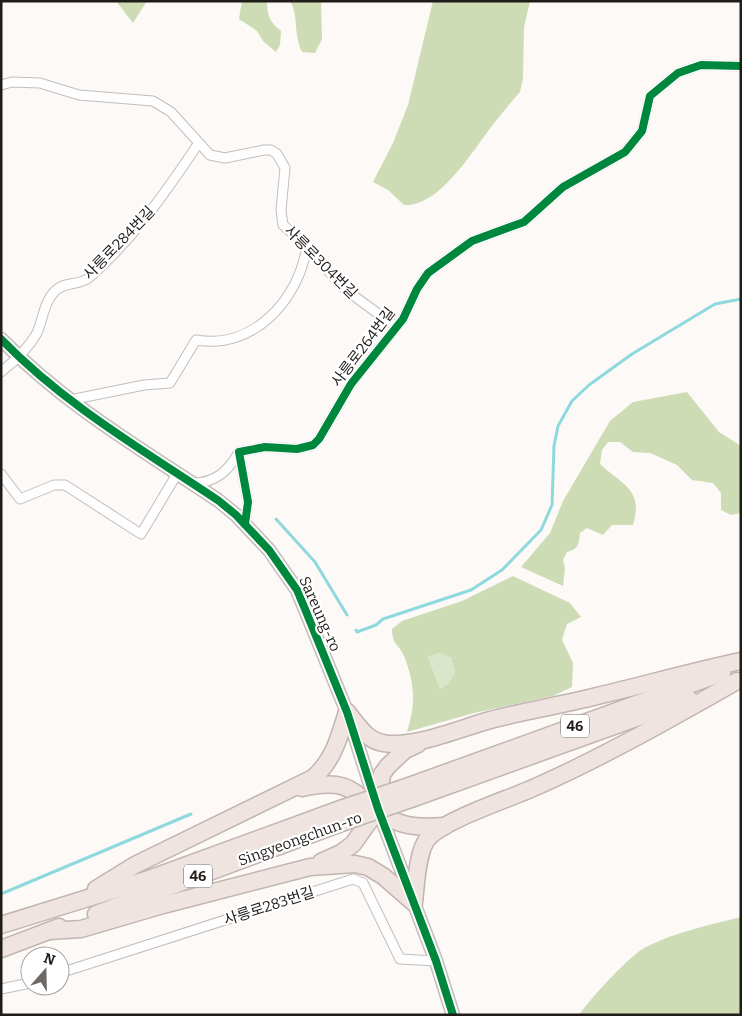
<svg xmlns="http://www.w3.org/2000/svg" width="742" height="1016" viewBox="0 0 742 1016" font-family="Bitter,'Noto Sans KR',serif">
<rect width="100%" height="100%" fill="#fdf9f7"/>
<polygon fill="#dbe5c9" points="440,653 451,658 455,672 449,683 440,689 428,655"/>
<g fill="#cddcb4" fill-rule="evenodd">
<polygon points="116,1 147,1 133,23"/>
<path d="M242,1H267C267,16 270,22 281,31L280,45L276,52L263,41L257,31L239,19Z"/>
<path d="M290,1H321L322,39L315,53L302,52C293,34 299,15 290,1Z"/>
<path d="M433,1H530L524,27L523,78L520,92C511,102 503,112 495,122C474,148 441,207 404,205L388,190L373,182L393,143L408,105Z"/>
<path d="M687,392L719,432L741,446V513L731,515L721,510V493L713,483L692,480L677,465L650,453L633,452L620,442H608L602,450L600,464C622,485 644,489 633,525H612L603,535L587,528L580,533C579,545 578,549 567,552L563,560L565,568L563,586L521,567L550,533L563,501L610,421L633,402Z"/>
<path d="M513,576L570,603L581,617L567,624L562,640L573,663L572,687L553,696L474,713L407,732C416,704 415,684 404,656C399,644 392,645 392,629L402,621L462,601ZM440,653L451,658L455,672L449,683L440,689L428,656Z"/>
<path d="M741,917V1015H579C590,999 630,955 646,947C676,932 709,925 741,917Z"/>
</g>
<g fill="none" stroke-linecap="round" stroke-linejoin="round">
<g stroke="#8ed9de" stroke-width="3">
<polyline points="276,519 315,562 347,615"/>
<polyline points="356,630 357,632 376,625 383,619 471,590 502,570 541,530 552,505 554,446 558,426 572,401 589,385 632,354 715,304 741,299"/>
<polyline points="1,894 191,814"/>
</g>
<g stroke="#c2bebd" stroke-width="11">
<g id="street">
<polyline points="1,85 12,82 40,83 79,95 153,101 171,112 210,155 225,158 264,150 271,150 277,154 285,168 281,210 283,225 307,246 342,287 396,327"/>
<path d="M1,372C15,361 28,349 37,333C43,319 44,302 55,291C64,281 80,286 90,277C133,239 166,192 198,144"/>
<path d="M70,400L144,385L170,383L196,340C254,350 299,299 307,246"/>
<polyline points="1,474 20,499 54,485 65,485 141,534 177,474"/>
<path d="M193,483C216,483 229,470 239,452"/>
<polyline points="245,524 248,502 239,452 265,447 297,449 313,445 319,439 351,384 403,319 417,289 428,273 472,241 524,222 563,187 625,152 642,131 650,96 678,73 701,65 741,66"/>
<polyline points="60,973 353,879 363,883 400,959 436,961"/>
<polyline points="1,989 30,983"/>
</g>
</g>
<g stroke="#c2bebd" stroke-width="15">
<path id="secondary" d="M1,339C65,405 143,450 219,501L236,515L269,550L297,590L305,609L347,712L378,809L436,961L453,1015"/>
</g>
<g stroke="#c2b5b1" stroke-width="19">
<g id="highway">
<path d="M347,712C358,725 366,740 383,743C413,749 461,728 490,720C525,711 562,705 597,696C645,685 692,671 741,661"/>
<polyline points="409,786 722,673"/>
<path d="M302,788C360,775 353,801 395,821C411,828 429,827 445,826"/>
<polyline points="414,798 689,699"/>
<polyline points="321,862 341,853 353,844 378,809 382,774 388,766 405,750 418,744"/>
<path d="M96,889L135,865L313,778C334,760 339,737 347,712"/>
<polyline points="96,914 347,821"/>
<polyline points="1,925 146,880 343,808"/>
<path d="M49,931L81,929L163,905L310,867L355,864L368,867L383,876L414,903C416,886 417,849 429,837C450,817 513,798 542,784C609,754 673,717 737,681"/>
<polyline points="1,949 59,927"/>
</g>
</g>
<use href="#street" stroke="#fffefe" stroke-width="9"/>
<use href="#secondary" stroke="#faf6f5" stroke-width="12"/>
<use href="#highway" stroke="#efe4e0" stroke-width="16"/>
<g stroke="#c2b5b1" stroke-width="19" stroke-linecap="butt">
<g id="highway-bridge">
<polyline points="343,808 409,786"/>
<polyline points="347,821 414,798"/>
</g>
</g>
<use href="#highway-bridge" stroke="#efe4e0" stroke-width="16"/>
<g stroke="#fff" stroke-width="11">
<g id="cycleway">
<path d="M1,339C65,405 143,450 219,501L236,515L269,550L297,590L305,609L347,712L378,809L436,961L453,1015"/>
<polyline points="245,524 248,502 239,452 265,447 297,449 313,445 319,439 351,384 403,319 417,289 428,273 472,241 524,222 563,187 625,152 642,131 650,96 678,73 701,65 741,66"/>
</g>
</g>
<use href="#cycleway" stroke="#00873e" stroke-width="8"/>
</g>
<g text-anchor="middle" stroke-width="4.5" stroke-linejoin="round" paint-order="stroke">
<g fill="#fff" stroke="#63605f" stroke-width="1">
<rect x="561" y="714.5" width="28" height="23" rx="4"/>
<rect x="184" y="864.5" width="28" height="23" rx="4"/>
</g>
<g font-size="14" font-weight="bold" fill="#201c1a">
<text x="575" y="731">46</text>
<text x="198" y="881">46</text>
</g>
<g font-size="15" fill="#201c1a" stroke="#fff">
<text transform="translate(119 243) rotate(-46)" y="5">사릉로284번길</text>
<text transform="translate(321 262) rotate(45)" y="5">사릉로304번길</text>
<text transform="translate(363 347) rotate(-53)" y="5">사릉로264번길</text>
<text transform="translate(320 614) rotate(66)" y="5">Sareung-ro</text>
<text transform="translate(300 839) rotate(-20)" y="5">Singyeongchun-ro</text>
<text transform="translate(269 906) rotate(-18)" y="5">사릉로283번길</text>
</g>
</g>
<rect width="742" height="1016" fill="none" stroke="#201c1a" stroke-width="5"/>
<g transform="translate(45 971) rotate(20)"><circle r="24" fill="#ffffff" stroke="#a6a4a3"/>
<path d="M0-4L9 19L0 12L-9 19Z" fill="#6d6967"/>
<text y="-8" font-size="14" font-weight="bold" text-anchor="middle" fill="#201c1a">N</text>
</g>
</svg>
